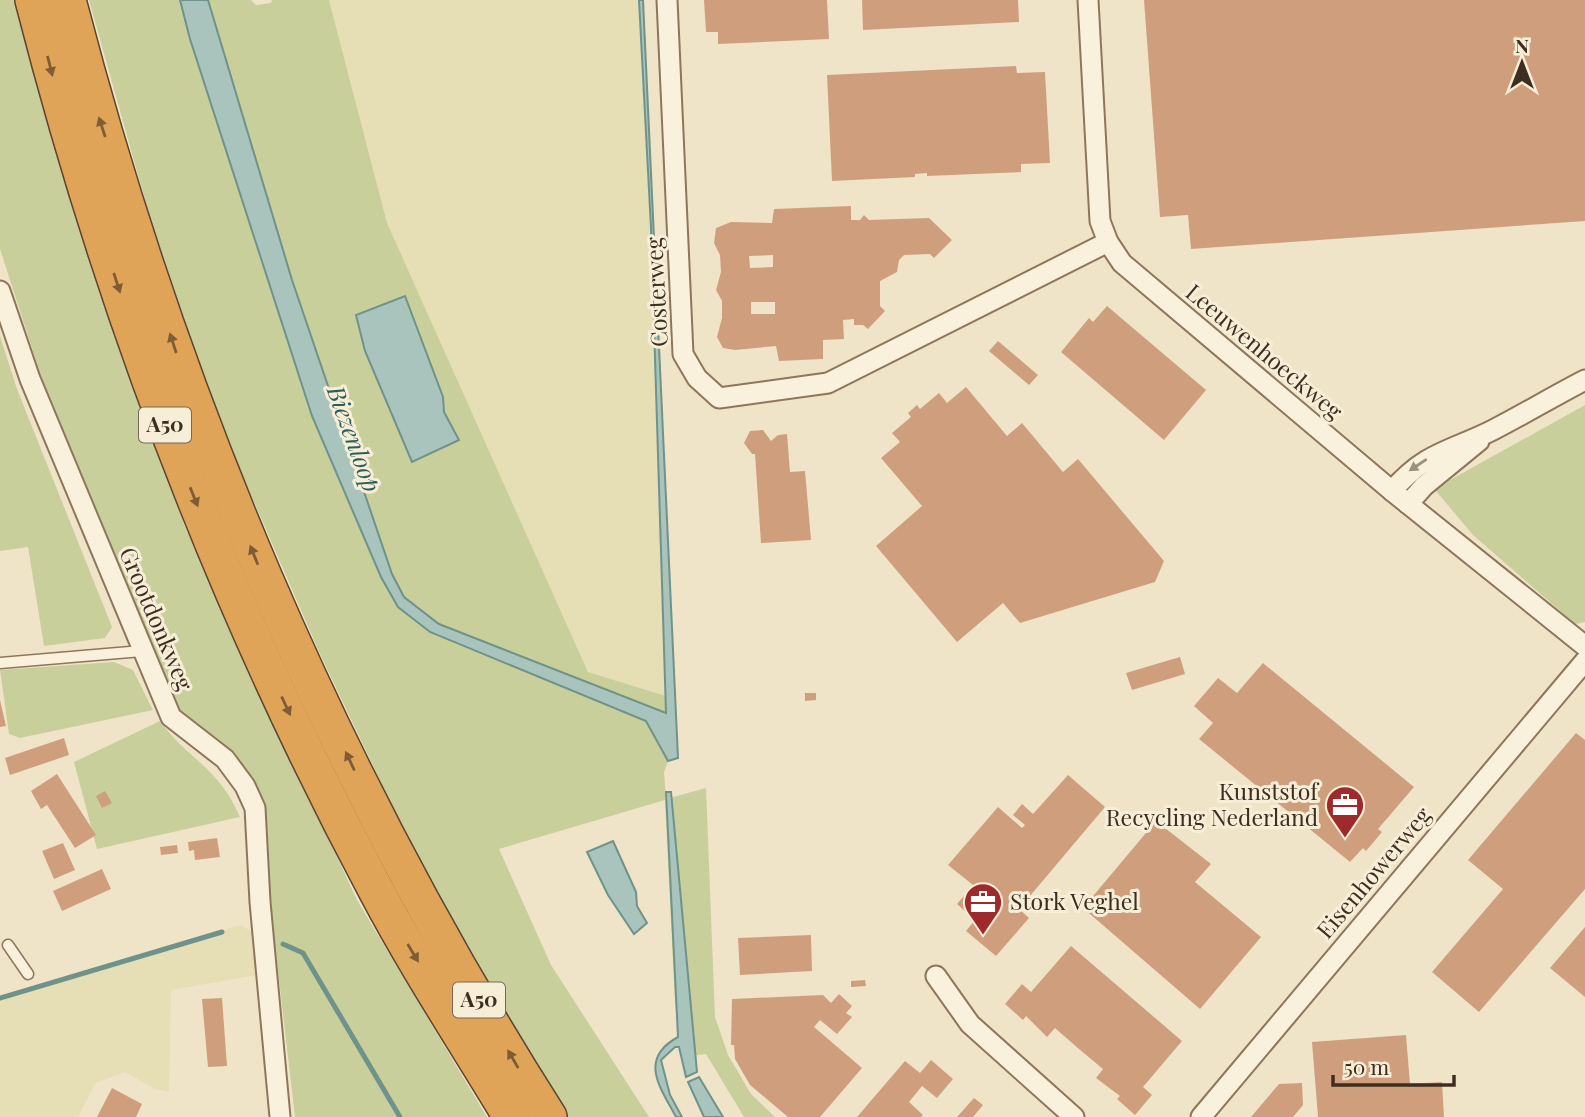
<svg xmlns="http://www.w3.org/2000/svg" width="1585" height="1117" viewBox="0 0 1585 1117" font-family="'Playfair Display',serif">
<rect width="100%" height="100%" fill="#f0e4c8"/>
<g fill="#e6deb5">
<polygon points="329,0 639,0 651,228 666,696 588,672 387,223"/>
<polygon points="240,925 253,932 257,975 171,990 169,1092 155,1089 125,1072 96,1083 78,1117 0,1117 0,998"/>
</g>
<g fill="#c9cf9b" fill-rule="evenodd">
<polygon points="0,0 16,0 113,329 185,527 357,900 487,1117 295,1117 275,945 265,891 259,809 183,720 171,700 171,692 131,601 45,388 0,249"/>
<polygon points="89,0 180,0 190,39 312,416 381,577 398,607 430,632 646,721 668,761 664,772 666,799 706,788 715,1017 728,1055 751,1094 775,1117 744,1117 706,1054 682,1057 675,1002 665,800 499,849 551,965 649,1117 568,1117 423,871 320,654 219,421 150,218"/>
<path d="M208,0H251L256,5L271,3L272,0H329L387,223L588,672L666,696L667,713L439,624L404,597L392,574L292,280ZM405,296L443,397L444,412L412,461L392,411Z"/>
<polygon points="0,336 17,389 112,627 105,638 44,646 28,547 0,551"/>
<polygon points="1585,405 1585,622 1575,624 1473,535 1436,491 1450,480"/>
<polygon points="114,662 133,670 153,710 20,738 9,734 0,670"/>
<path d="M160,721C188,760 218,766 240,817L97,849L74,762Z"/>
</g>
<g fill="#a9c4bc" stroke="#6f938a" stroke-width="2">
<polygon points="180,0 208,0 292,280 392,574 404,597 439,624 666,713 651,228 639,0 643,0 678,758 668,761 646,721 430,632 398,607 381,577 312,416 190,39"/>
<polygon points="405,296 443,397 444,412 459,440 412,462 365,351 356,315"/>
<path d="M666,792H671L697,1072L686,1077L679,1047H675L661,1060L670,1095L682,1117H676C660,1087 638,1059 678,1037Z"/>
<polygon points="613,841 636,892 637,906 647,923 634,934 608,895 587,852"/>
<polygon points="699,1077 723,1117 704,1117 688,1082"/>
</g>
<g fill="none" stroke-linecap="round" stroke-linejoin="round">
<g stroke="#6f938a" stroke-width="5">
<polyline points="283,944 303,953 400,1117"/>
<polyline points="0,998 222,932"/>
</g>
</g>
<g fill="#cf9f7d" fill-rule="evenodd">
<polygon points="704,0 827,0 829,39 718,44 718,32 706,32"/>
<polygon points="862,0 1018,0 1019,22 863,30"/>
<polygon points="1144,0 1585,0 1585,221 1191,249 1188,215 1160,217"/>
<polygon points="1016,66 1017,73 1045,72 1050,163 1021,164 1021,172 927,176 927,173 915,174 915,177 832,181 827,75"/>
<path d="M851,206V220H860L864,215L869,220L929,218L952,240L934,258L930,254L904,255L899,260L897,272L880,281V306L885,311L868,329L863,325H854V319L843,320L844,339L823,340V359L779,361L776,346L735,350L723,348L717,337L722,318V301L716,290L721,272L720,255L714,243L716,228L731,222L772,223L774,209ZM773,255V267L750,268L749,256ZM751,302H775V314H751Z"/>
<polygon points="1107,306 1206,390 1164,440 1061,352 1089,318 1093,322"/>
<polygon points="998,341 1038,375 1029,385 989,351"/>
<polygon points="966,387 1007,436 1022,423 1063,472 1078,459 1164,561 1155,582 1020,623 1003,603 957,642 876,546 922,506 881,458 900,442 892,433 911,417 908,413 917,405 920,409 939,393 947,403"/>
<polygon points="763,430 771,441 778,435 787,434 790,472 805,471 811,540 761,543 755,454 752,454 744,443 750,431"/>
<polygon points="1180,657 1185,674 1132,690 1126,673"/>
<polygon points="1263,663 1414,787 1378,829 1382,832 1366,851 1363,848 1350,862 1199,739 1213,723 1194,706 1218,678 1237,693"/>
<polygon points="805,693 816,693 816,700 805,701"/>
<polygon points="0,700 6,726 0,727"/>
<polygon points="1576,733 1585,740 1585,889 1479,1012 1432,972 1503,889 1468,860"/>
<polygon points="64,738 69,755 10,775 5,758"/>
<polygon points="57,774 96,835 75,848 47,805 41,809 31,791"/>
<polygon points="1068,775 1105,807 1019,909 1029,918 996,956 966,931 975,920 957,904 973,885 948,865 998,807 1022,828 1025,825 1013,815 1022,804 1033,814"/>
<polygon points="105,791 112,803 102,808 96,796"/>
<polygon points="1156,821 1211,864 1195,882 1261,937 1200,1009 1083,908"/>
<polygon points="217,838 220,857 195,860 194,850 189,851 188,842"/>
<polygon points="63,843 75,870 54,879 42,851"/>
<polygon points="177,845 178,853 161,855 160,847"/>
<polygon points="102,869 111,889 62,911 53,891"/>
<polygon points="1585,927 1585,997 1550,968"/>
<polygon points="811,935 812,971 740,975 738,938"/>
<polygon points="1071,946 1182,1041 1143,1087 1152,1095 1135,1115 1117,1099 1120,1096 1096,1078 1103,1069 1079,1049 1055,1028 1047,1037 1026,1016 1023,1020 1005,1004 1022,984 1031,992"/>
<polygon points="865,980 866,986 851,987 851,981"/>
<polygon points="839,994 852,1006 846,1013 852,1017 837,1034 820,1020 814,1027 862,1068 820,1117 788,1117 750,1085 735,1059 734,1045 731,1045 732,999 823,995 831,1003"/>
<polygon points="222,998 227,1066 208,1067 202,999"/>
<polygon points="1406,1035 1410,1084 1442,1082 1444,1117 1318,1117 1312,1042"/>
<polygon points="931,1060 953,1079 937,1098 922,1086 909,1102 923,1115 921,1117 857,1117 905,1061 920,1073"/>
<polygon points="1302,1083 1303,1105 1293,1117 1251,1117 1279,1084"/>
<polygon points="112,1088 142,1104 136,1117 97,1117"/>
<polygon points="974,1098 983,1105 973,1117 957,1117"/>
</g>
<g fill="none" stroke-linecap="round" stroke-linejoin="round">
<g stroke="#8d765c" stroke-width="13">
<g id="service">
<polyline points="0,663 142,651"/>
<polyline points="8,945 28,974"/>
</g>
</g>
<g stroke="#8d765c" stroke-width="23">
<g id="minor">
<polyline points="667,0 683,354 697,378 719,398 828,383 1108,242"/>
<polyline points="1088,0 1100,221 1108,242 1122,263 1392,491 1585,646"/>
<polyline points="0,291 30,379 171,717 225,759 245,786 255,808 260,902 280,1117"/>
<path d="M1392,491C1425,452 1451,451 1493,430C1524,414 1554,396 1585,380"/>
<polyline points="1408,504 1424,486 1479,441"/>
<polyline points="936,976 970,1024 1074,1117"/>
<polyline points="1201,1117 1585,661"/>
</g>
</g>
<g stroke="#5b4430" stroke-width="38">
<g id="motorway">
<path d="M33,0C112,309 226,609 376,890C417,968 466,1042 511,1117"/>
<path d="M68,0C170,395 330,773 549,1117"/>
</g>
</g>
<use href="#service" stroke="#faf1dc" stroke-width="10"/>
<use href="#minor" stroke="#faf1dc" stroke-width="19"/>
<use href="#motorway" stroke="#e0a458" stroke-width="35"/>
</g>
<defs><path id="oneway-solid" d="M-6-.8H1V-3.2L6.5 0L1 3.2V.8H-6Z" transform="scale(1.75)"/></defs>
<g fill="#7e5d36">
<use href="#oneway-solid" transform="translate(50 66) rotate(76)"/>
<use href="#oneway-solid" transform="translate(102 127) rotate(-108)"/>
<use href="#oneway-solid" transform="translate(117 283) rotate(72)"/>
<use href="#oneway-solid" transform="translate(173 343) rotate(-108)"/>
<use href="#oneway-solid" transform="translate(194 497) rotate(68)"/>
<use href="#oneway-solid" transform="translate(254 555) rotate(-112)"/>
<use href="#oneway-solid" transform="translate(286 706) rotate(65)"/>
<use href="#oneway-solid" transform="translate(350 761) rotate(-115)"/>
<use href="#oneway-solid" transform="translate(413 953) rotate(59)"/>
<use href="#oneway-solid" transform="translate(513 1059) rotate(-120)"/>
</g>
<use fill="#9c907e" href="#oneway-solid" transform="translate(1418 465) rotate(146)"/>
<defs>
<g id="office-pin" transform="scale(2.0125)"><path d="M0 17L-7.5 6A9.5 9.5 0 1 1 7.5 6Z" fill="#9e2a2b" stroke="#f7eed8"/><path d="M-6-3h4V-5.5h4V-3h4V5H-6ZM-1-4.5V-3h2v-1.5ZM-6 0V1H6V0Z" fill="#fff"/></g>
</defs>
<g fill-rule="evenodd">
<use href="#office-pin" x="1345" y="805"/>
<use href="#office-pin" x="983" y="902"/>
</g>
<g text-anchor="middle" stroke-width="6" stroke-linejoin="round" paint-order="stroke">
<g fill="#f7eed8" stroke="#756857" stroke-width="2">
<rect x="139" y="407.5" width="52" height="35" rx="5"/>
<rect x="453" y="982.5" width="52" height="35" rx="5"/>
</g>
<g font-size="21" font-weight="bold" fill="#3d2e20">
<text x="165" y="432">A50</text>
<text x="479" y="1007">A50</text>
</g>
<g font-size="23" fill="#3d2e20" stroke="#f7eed8">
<text transform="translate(657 292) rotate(-93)" y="8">Costerweg</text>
<text transform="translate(1264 352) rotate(40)" y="8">Leeuwenhoeckweg</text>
<text transform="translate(156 619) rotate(67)" y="8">Grootdonkweg</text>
<text transform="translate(1374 873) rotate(-50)" y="8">Eisenhowerweg</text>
</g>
<g font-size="23" fill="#3d2e20" stroke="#f7eed8" text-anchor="end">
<text x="1318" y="800">Kunststof<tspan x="1318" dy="26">Recycling Nederland</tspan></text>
<text x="1010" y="910" text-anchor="start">Stork Veghel</text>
</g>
<g font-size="24" font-style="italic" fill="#2f5d5a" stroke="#f7eed8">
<text transform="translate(353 439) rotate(70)" y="8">Biezenloop</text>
</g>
</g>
<g transform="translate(1522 63)" stroke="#f7eed8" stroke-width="5" paint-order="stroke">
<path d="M0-5L12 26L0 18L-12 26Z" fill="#3d2e20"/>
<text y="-10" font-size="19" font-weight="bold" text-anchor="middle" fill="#3d2e20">N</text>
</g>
<path d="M1333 1075v10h121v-10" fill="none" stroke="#3d2e20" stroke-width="3.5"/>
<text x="1344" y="1075" font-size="21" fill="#3d2e20" stroke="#f7eed8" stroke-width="5" paint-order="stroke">50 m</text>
</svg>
